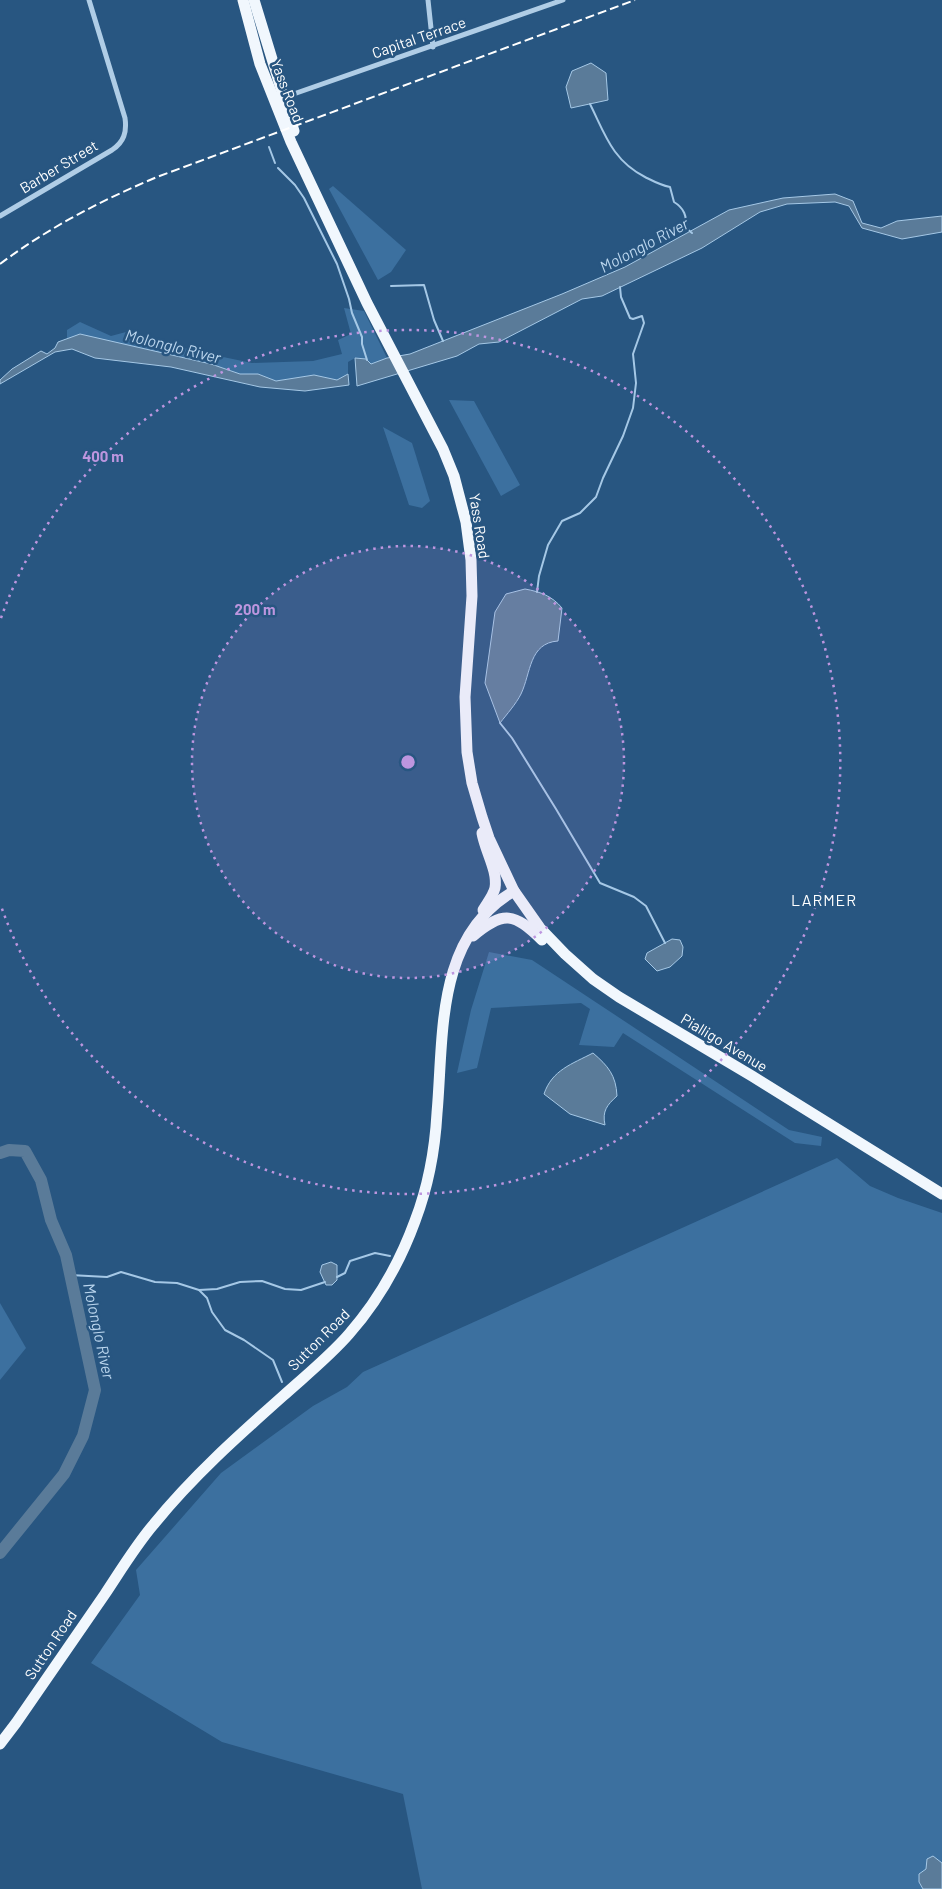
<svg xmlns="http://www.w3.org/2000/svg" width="942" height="1889" viewBox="0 0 942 1889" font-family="Barlow,sans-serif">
<rect width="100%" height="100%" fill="#285681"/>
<g fill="#3c709f">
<polygon points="333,186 406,250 391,272 378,280 329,189"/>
<polygon points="344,308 364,311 387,358 371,364 366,359 355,358 348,362 348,374 337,380 314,375 276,381 258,374 240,374 211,364 67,339 67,330 80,322 111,336 126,332 199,352 252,363 313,361 342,354 338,340 351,334"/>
<polygon points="449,400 474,401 520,485 501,496"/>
<polygon points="383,427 412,443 430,501 422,508 409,505"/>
<polygon points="489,952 532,960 789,1130 822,1137 821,1146 795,1143 623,1033 614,1047 579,1045 590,1009 581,1003 491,1008 477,1068 457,1073 471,1010"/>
<polygon points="837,1158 870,1186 898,1198 942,1213 942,1889 422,1889 403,1794 222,1742 91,1663 140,1595 136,1570 221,1473 313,1406 347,1387 363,1372"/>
<polygon points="0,1303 26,1348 0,1380"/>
</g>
<g fill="#5a7b99" stroke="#a5c8e6">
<polygon points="591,63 606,73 608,100 571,108 566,87 572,71"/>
<polygon points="835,194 853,201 862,223 881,228 897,221 942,216 942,232 902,239 862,228 849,206 835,202 787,204 760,212 702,248 602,296 582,299 499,342 479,344 457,356 357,386 355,358 366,359 371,364 387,358 410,354 562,294 625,267 729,210 783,198"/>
<polygon points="80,334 211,364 240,374 258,374 276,381 314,375 337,380 348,374 349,385 305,391 260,387 171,367 95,358 72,349 55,352 0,384 0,380 12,369 41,351 47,354 55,348 58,342"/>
<path d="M525,589C541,592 552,596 562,608L558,641C529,643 531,673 521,694C516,704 507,714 500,723L485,683L495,612L506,594Z"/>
<polygon points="672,939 680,940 683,947 682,956 670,967 657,971 645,959 647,953"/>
<path d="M593,1053C608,1066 616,1075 617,1096C607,1105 602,1111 605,1125L570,1114L544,1094C552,1070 572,1064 593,1053Z"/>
<polygon points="331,1262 337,1265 337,1280 332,1285 326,1285 320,1272 322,1265"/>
<polygon points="933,1856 942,1863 942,1889 923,1889 919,1882 919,1874 926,1869 927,1859"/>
</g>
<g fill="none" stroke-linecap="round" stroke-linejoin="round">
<g stroke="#a5c8e6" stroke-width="2">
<path d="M590,104C605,134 612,160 645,177C653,181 660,185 670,187L674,202C684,208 687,216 686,228L692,233"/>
<polyline points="269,147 275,163"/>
<polyline points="278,168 295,185 304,198 337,264 349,299 352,313 362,337 362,344 367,360"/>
<polyline points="391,286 424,285 434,320 443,341"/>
<polyline points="537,592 539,576 548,545 562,521 580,513 596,497 603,478 623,436 633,408 636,383 633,354 644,323 642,316 633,319 630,318 621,297 620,287"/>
<polyline points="500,723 512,738 556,809 600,883 634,897 646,906 665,943"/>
<polyline points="70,1275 107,1277 121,1272 155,1282 177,1283 199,1290 217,1289 240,1282 262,1281 285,1289 301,1290 325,1282"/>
<polyline points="337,1277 345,1273 350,1261 375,1253 390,1256"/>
<polyline points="199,1290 207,1298 212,1312 225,1330 244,1340 273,1360 282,1382"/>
</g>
<polyline stroke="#5a7b99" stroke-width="12" points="0,1153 9,1150 25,1151 41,1180 51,1220 66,1255 95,1390 83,1436 64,1474 0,1553"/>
<g stroke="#b0cde6" stroke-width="5">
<polyline points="428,0 433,47"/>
<polyline points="285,97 563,0"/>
<path d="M0,216L112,150C124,142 127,132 125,118L89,0"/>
</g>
<g stroke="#f1f7fd" stroke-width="11">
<polyline points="243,0 260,64 291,142 367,303 443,449 454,476 466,522 471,560 472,596 465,697 467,752 472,783 482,817 489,838 514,891 540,928 565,954 593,979 619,997 752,1076 942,1194"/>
<polyline points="254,0 294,131"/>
<path d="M482,833C485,851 498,871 495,888C493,896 487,903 483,910"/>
<path d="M473,936C504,910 514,913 542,940"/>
<path d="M0,1744L16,1723C46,1680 75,1637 105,1594C121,1570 136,1545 154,1524C192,1477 238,1436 283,1396C305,1376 329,1357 349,1334C378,1301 400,1262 415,1221C428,1187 435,1149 437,1113C444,1034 435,937 514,891"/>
</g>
<path stroke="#fff" stroke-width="2" stroke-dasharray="9 4" stroke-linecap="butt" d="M0,264C48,228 102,200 157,177L635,0"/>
</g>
<circle cx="408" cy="762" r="216" fill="#bd96df" fill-opacity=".12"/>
<g fill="none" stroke="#bd96df" stroke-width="2.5" stroke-dasharray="2.5 5">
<circle cx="408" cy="762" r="216"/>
<path d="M1 618A432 432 0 1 1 1 906"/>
</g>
<g text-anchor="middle" stroke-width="5" stroke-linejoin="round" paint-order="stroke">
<g font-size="15" fill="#fff" stroke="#285681">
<text transform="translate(419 38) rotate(-19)" y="5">Capital Terrace</text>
<text transform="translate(287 91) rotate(69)" y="5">Yass Road</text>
<text transform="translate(59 167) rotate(-31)" y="5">Barber Street</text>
<text transform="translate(479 526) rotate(81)" y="5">Yass Road</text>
<text transform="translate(724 1043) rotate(31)" y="5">Pialligo Avenue</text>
<text transform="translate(319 1340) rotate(-45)" y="5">Sutton Road</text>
<text transform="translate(51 1645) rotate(-56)" y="5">Sutton Road</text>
</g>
<g font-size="16" font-style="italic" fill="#bbd6ee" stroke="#285681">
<text transform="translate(644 245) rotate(-28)" y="6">Molonglo River</text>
<text transform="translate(173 346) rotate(14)" y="6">Molonglo River</text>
<text transform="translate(99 1331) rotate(78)" y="6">Molonglo River</text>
</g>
<g font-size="16" letter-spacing="1" fill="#fff" stroke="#285681">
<text x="824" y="906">LARMER</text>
</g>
</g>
<circle cx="408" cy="762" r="8" fill="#bd96df" stroke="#285681" stroke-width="2.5"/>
<g font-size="15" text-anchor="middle" font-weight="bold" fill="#bd96df" stroke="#285681" stroke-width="5" stroke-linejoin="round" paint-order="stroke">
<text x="103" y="462">400 m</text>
<text x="255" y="615">200 m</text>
</g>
</svg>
